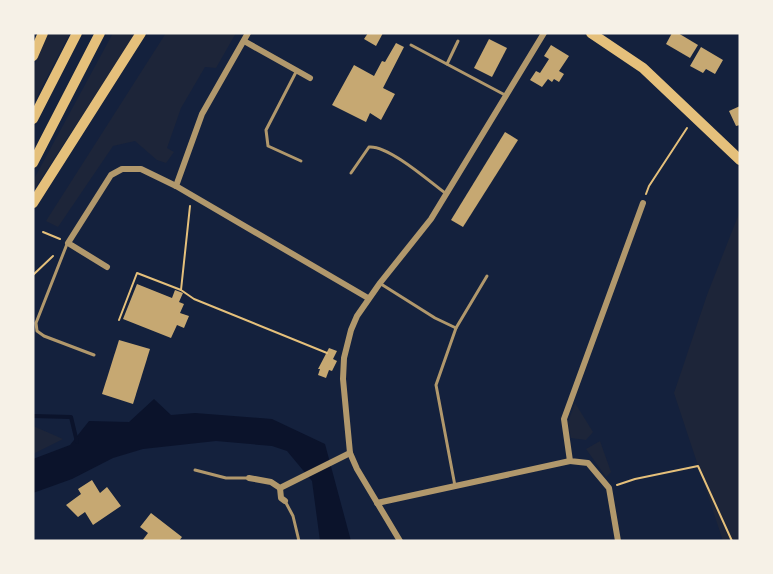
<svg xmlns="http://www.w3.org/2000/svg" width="773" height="574" viewBox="0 0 773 574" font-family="'PT Sans',sans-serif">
<rect width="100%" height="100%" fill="#14213d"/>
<g fill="#1d2539">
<polygon points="48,33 70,33 33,104 33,69"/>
<polygon points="113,33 136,33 33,191 35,177"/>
<polygon points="166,33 236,33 216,68 205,67 181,108 167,148 174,152 166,163 157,160 135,141 113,146 58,227 46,221"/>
<polygon points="740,211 740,541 723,541 674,393 707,295"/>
<polygon points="575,403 593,432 586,440 571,438 568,422"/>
<polygon points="33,426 63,439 33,454"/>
<polygon points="600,441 611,472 606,477 586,449"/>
</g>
<polygon fill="#0b132b" points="154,399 171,415 195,413 272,419 325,444 351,541 320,541 312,481 287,451 272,446 216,441 143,449 113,458 72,479 33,493 33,459 70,445 89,421 129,422"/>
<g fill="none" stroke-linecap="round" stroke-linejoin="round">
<polyline stroke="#0b132b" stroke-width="4" points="33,416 71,417 77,442"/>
</g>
<g fill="#c6a872">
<polygon points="368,33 383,33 376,46 364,39"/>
<polygon points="672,33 678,33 698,45 690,58 666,44"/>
<polygon points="489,39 507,48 492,77 474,68"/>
<polygon points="396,43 404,47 383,88 395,94 381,120 370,113 366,122 332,105 354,65 374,76 382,61 385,62"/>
<polygon points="551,45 569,56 559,71 564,74 559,82 554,79 552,82 548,79 542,87 530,80 536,71 540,73 549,59 544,56"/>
<polygon points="701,47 723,60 715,74 706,69 703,73 690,66"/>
<polygon points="740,106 740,125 736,126 729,111"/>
<polygon points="505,132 518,140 463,227 451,220"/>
<polygon points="137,284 172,298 175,290 183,293 179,302 184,304 180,313 189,316 184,328 177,325 171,338 123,319"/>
<polygon points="119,340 150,349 133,404 102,394"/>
<polygon points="329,348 337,351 333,359 337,361 332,371 329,370 326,378 318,375 320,369 318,369"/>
<polygon points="92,480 100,493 107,487 121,506 93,525 85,512 78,517 66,505 81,494 78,489"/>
<polygon points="151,513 182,537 179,541 142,541 148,533 140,527"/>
</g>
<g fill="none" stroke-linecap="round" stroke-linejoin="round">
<g stroke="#e5c07b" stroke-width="2">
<polyline points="646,194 649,186 687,128"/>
<polyline points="43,232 60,239"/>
<polyline points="33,275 53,256"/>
<polyline points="181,290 190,206"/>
<polyline points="119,320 137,273 181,290 194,299 327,353"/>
<polyline points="617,485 635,479 698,466 732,541"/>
</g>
<g stroke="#b1986c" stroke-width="3">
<polyline points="411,45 505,95"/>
<polyline points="447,64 458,41"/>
<polyline points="296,72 266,130 268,146 301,161"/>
<path d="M351,173L369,147C388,145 429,181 445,193"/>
<polyline points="67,244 36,323 37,331 44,336 94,355"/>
<polyline points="381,284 435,318 456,328 436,385 455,486"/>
<polyline points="456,328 487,276"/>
<polyline points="195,470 226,478 249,478"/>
<polyline points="285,501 293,516 299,541"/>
</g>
<g stroke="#b1986c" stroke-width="6">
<polyline points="244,41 310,78"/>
<polyline points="176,186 202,114 248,33"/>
<polyline points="107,267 68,243 111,175 122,169 141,169 176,186 368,298"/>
<polyline points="249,478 271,482 280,488 350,453"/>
<polyline points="280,488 281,498 285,501"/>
<polyline points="377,503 570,461"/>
<polyline points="400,541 357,469 350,453 343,379 344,358 351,330 357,316 380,283 431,219 544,33"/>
<polyline points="618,541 609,488 588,463 570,461 564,419 643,203"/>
</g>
<g stroke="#e5c07b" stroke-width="10">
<polyline points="591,33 643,68 740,160"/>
<polyline points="33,56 43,33"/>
<polyline points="33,119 77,33"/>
<polyline points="33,163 100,33"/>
<polyline points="33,203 141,33"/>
</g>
</g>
<rect width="773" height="574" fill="none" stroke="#f6f1e7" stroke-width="69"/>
</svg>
